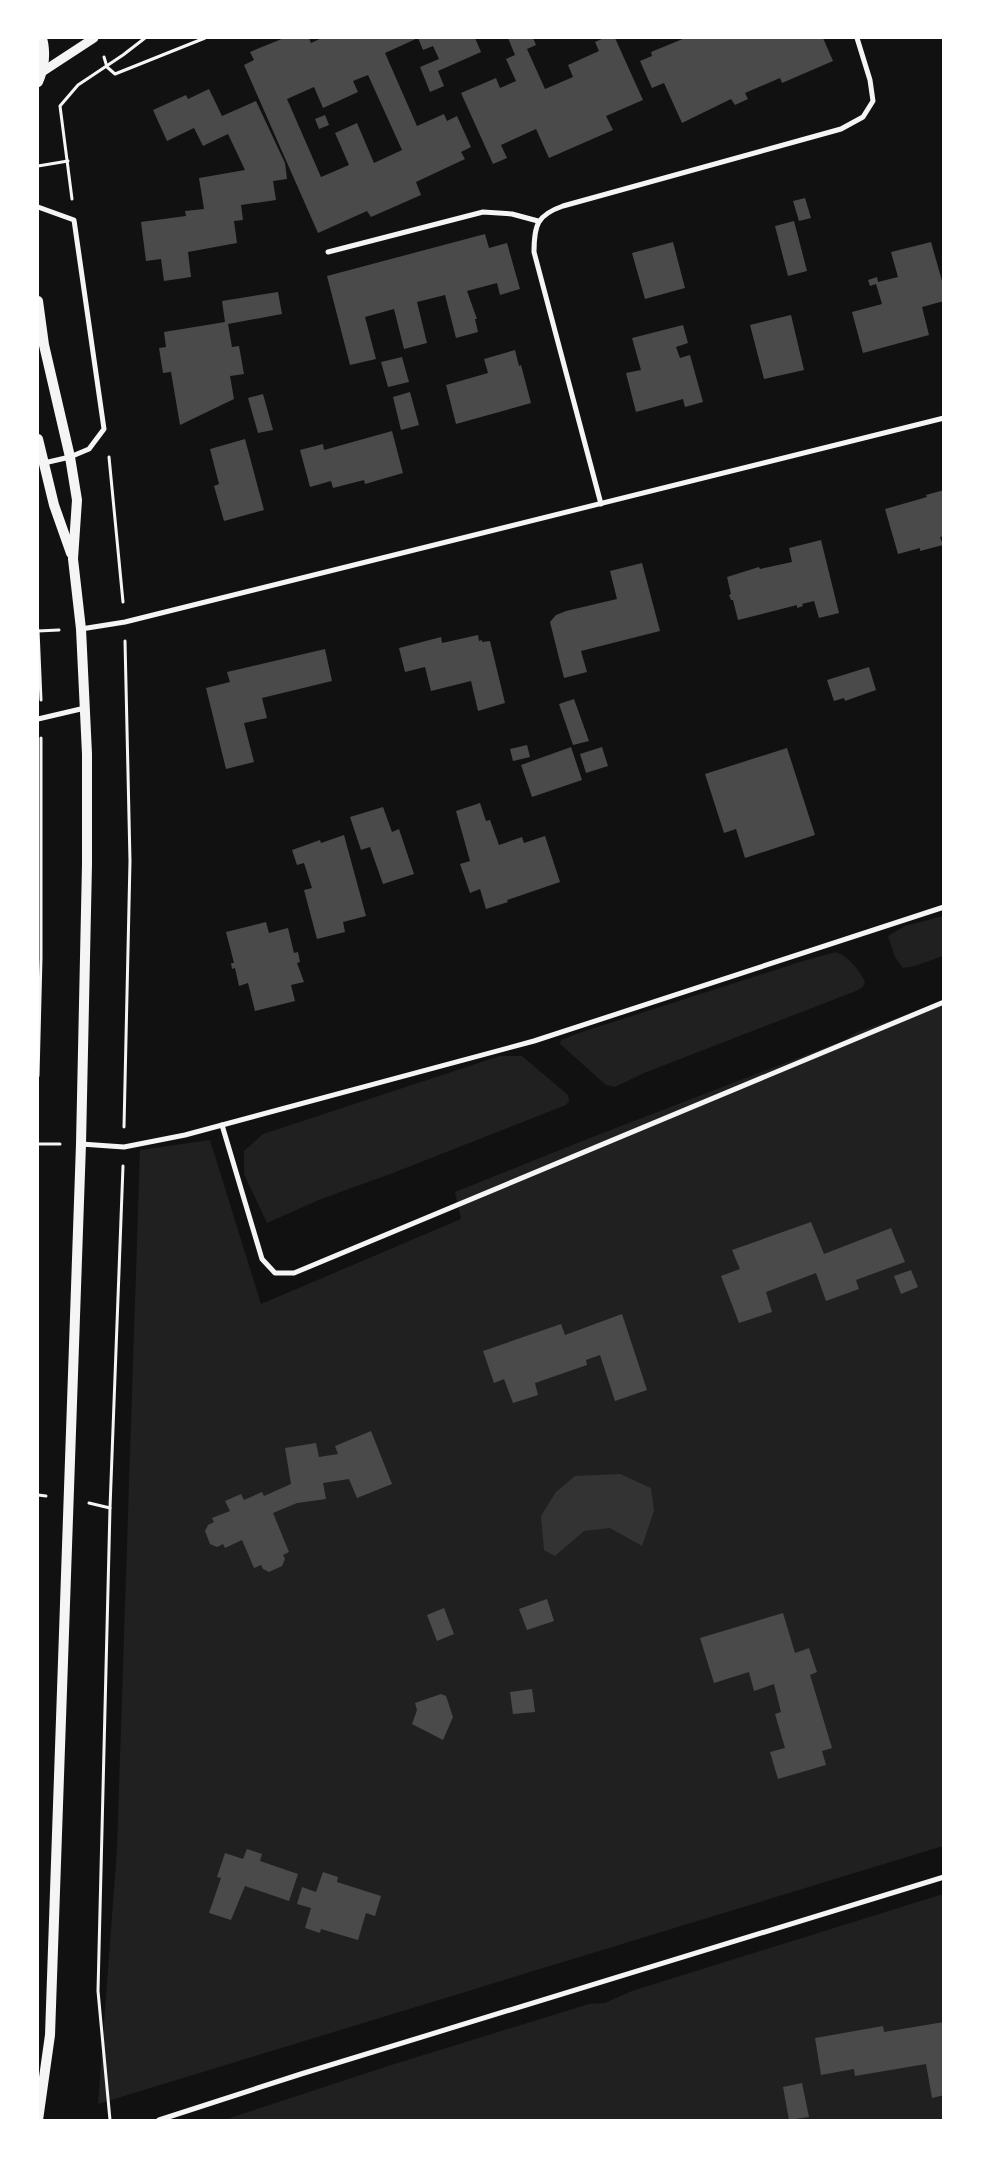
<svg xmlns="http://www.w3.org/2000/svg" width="981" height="2158" viewBox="0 0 981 2158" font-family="'Crimson Pro',serif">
<rect width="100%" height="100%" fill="#111"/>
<g fill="#202020">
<polygon points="943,916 943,956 915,966 903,968 895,957 888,936 905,926"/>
<path d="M836,952C850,957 858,970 865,981L863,987L856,991L644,1073L615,1087L606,1085L560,1044L561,1040L579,1033L803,961Z"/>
<polygon points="943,1003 943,1846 98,2104 117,1849 140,1150 210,1140 261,1304 461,1219 455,1192 595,1136 845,1040 857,1032"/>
<polygon points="500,1056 522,1056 568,1095 569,1101 566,1105 393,1173 321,1199 267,1223 244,1174 244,1151 263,1134"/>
<polygon points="943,1894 943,2120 224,2120 388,2066 589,2004 605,2003 632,1991"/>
</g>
<polygon fill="#333" points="620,1474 651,1488 654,1511 642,1546 610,1528 584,1531 555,1556 544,1550 541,1516 556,1492 575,1476"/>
<g fill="#4a4a4a" fill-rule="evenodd">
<path d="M284,38H309L311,43L322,38H429L430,39L435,38H475L481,52L438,71L444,86L430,92L420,67L439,59L433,46L423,50L418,38L385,53L417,126L444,114L447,121L457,116L471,147L461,152L465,159L416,182L421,195L371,217L367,211L318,233L244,65L254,60L250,52ZM368,75L402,150L374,163L357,123L335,133L349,165L321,177L287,99L314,87L323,108L358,92L353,81Z"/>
<polygon points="508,38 533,38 536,45 527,49 545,89 573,77 568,65 599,51 595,42 604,38 615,38 643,100 606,116 613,130 549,158 536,129 501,145 507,158 493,164 461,93 496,78 500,88 516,81 506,59 515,55"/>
<polygon points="685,38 823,38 833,61 782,83 780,78 745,93 748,99 735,105 731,99 682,123 664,83 652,88 640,61 652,56 651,52"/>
<polygon points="209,89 222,116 256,101 285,163 287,179 273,181 276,200 241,205 243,220 234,221 237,243 188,252 191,277 164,281 161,259 146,261 141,222 186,216 185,211 204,209 199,178 245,170 228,134 203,146 194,128 167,141 153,110 186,95 188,99"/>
<polygon points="325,115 329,125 319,129 315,119"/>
<polygon points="805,198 811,218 799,221 793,201"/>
<polygon points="794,221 807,271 788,276 775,226"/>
<polygon points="485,234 489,248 507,243 520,289 500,295 497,283 467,291 477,319 475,319 478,332 456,338 445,295 417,302 427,343 404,349 394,309 365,317 376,359 350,365 327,276"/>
<polygon points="673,242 685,288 645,299 632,253"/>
<polygon points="931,242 944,288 944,301 922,307 929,335 863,353 852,312 882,304 876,284 870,286 868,280 877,277 878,282 898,277 891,252"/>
<polygon points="278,292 282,314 228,324 232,347 239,346 244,374 230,376 234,399 180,425 171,372 163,373 159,348 166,347 164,332 225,322 222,301"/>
<polygon points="791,315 804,370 764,379 750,325"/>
<polygon points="683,325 688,343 676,347 680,358 690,355 703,402 685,407 683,399 636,412 626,373 641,370 632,338"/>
<polygon points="515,350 519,366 521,365 531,403 456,424 446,385 488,373 484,359"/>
<polygon points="402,357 409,382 388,387 381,362"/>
<polygon points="410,392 419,425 401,430 393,397"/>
<polygon points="263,394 273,430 258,433 248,398"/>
<polygon points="392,431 403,473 365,484 364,480 333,488 331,481 310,487 300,450 323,444 324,450"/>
<polygon points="245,439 264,510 224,521 214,486 219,484 210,449"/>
<polygon points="944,490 944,536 940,537 943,545 920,551 920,548 898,554 885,509 927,497 926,495"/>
<polygon points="821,540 839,613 819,618 814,601 802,604 803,606 797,608 797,605 738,620 733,600 731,600 729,595 731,594 727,577 759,567 760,569 792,562 789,548"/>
<polygon points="642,563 660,631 581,651 587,672 564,678 550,622 556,615 566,611 617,599 610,571"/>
<polygon points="478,635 479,641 482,640 482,642 490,641 505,703 478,711 471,681 431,691 425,667 405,672 399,648 441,637 442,643"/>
<polygon points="325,649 332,681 262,698 267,718 244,723 254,762 226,769 206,688 230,682 227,672"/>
<polygon points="869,667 876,690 845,701 844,698 834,701 827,680"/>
<polygon points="574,699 589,741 573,745 559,704"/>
<polygon points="527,745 530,757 513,761 510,749"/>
<polygon points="571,747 582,780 532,797 521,765"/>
<polygon points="602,747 608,766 586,773 580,754"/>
<polygon points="787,748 815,835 745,858 736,829 724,833 705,774"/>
<polygon points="480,803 486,821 490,820 499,845 522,837 524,843 545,836 560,882 507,900 508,902 486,909 480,889 470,893 460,864 470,861 456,811"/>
<polygon points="383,807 392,832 399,829 414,874 383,884 370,847 361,850 350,817"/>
<polygon points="344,835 366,916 343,922 345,932 317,939 304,890 312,888 304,863 297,865 292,850 320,840 321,843"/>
<polygon points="266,922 269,933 288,928 294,953 298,952 300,962 297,963 304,982 291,985 295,1001 255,1011 248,983 239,986 235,968 232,969 231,963 234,963 226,932"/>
<polygon points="811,1222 824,1254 891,1228 905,1262 856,1280 859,1289 826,1301 816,1273 766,1292 772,1312 739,1323 721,1276 740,1269 732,1250"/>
<polygon points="911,1270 918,1287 901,1294 894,1276"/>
<polygon points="622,1314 647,1390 615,1401 600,1355 586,1360 587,1365 535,1383 538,1395 513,1403 504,1379 494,1383 483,1351 561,1324 565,1335"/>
<polygon points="371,1431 392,1484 357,1498 349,1479 323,1483 326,1499 297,1503 273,1513 289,1552 283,1555 285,1559 282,1566 269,1572 263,1569 261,1565 254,1568 242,1540 225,1548 223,1544 217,1547 210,1544 205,1531 208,1525 214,1522 212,1518 230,1511 225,1501 241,1494 244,1500 262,1492 264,1496 291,1484 285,1448 316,1443 319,1457 338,1454 335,1446"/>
<polygon points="547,1599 554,1621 527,1630 519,1609"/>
<polygon points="444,1608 454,1634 437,1641 427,1615"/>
<polygon points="783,1613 795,1653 809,1648 817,1672 810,1675 832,1748 822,1751 826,1765 778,1779 770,1752 785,1748 775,1714 781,1712 774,1684 754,1691 749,1672 714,1683 700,1638"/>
<polygon points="532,1689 535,1712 513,1714 510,1692"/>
<polygon points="441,1694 446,1696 453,1717 443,1740 412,1724 417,1710 415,1703"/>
<polygon points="247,1849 262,1854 260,1861 298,1874 289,1901 245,1886 231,1920 209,1913 221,1878 217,1877 225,1853 243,1859"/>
<polygon points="323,1872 338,1877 337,1882 381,1896 375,1916 366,1913 358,1940 321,1929 320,1933 305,1928 311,1908 297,1904 302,1887 316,1892"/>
<polygon points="944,2022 944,2095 932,2098 926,2064 855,2076 854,2069 821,2075 815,2038 883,2026 884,2032"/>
<polygon points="802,2083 809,2117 789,2120 783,2087"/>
</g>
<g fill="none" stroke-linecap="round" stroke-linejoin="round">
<g stroke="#f5f5f5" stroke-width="3">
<polyline points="104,57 107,67 115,74 205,38"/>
<polyline points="38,166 68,161"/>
<polyline points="72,199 60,106 78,85 123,55 145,38"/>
<polyline points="109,457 123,602"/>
<polyline points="38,630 41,700"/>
<polyline points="38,631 59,630"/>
<polyline points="38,1076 41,958 41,738"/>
<polyline points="124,1127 130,861 125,641"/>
<polyline points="38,1144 60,1144"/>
<polyline points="38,1495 46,1496"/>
<polyline points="89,1503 110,1508"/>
<polyline points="110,2120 98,1991 110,1508 123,1166"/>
</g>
<g stroke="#f5f5f5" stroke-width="5">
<polyline points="38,207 74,220 104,429 89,449 70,457 44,463"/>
<polyline points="328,252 483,212 512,214 538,221"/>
<path d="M601,504L534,252C534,225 537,215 563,206L841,129L863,117L873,101L870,80L857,38"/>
<polyline points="81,629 125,622 944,418"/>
<polyline points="38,719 85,708"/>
<polyline points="222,1125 262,1259 275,1273 294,1273 944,1002"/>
<polyline points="81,1144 124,1147 185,1135 534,1041 944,907"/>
<polyline points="159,2120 301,2074 944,1877"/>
</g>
<polyline stroke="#f5f5f5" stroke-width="9" points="42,72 94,38"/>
<g stroke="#f5f5f5" stroke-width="10">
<path d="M38,82C44,68 46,53 42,38"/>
<polyline points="38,301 44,345 70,457 77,500 73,559 81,629 87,754 87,864 81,1144 50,2035 38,2120"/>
<polyline points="38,439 54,505 71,553"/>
</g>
</g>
<rect width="981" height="2158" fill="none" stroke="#ffffff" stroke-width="78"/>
</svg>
